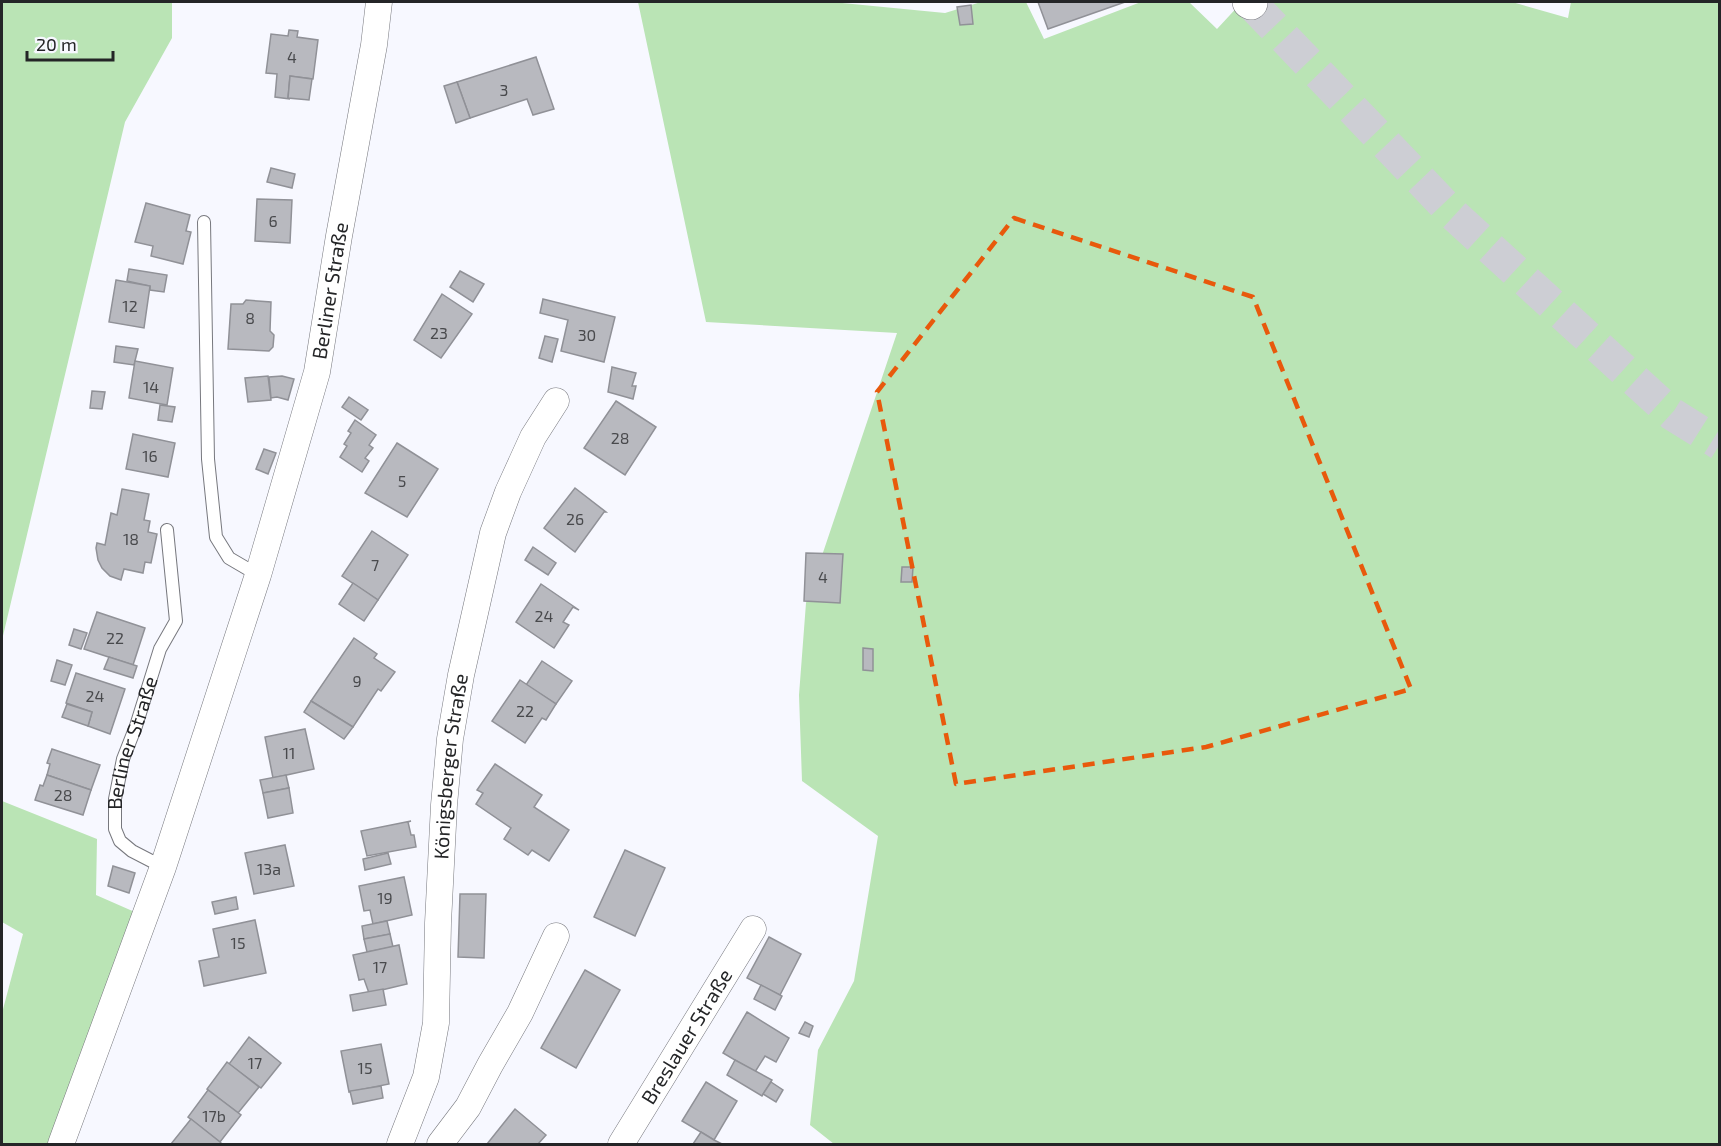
<svg xmlns="http://www.w3.org/2000/svg" width="1721" height="1146" viewBox="0 0 1721 1146" font-family="'Exo 2',sans-serif">
<rect width="100%" height="100%" fill="#f7f8ff"/>
<g fill="#bae4b5">
<polygon points="2,2 172,2 172,38 125,122 2,640"/>
<polygon points="638,2 832,2 945,13 981,2 1026,2 1044,39 1141,2 1189,2 1217,29 1242,2 1512,2 1568,18 1571,2 1719,2 1719,1144 834,1144 810,1125 818,1050 854,981 878,836 802,781 799,695 806,603 897,333 706,322"/>
<polygon points="2,801 97,839 96,895 137,913 53,1144 2,1144 2,1013 23,934 2,922"/>
</g>
<g fill="#b8b9bf" stroke="#909197" stroke-width="1.5">
<polygon points="1038,2 1125,2 1048,29"/>
<polygon points="971,5 973,24 960,25 957,7"/>
<polygon points="289,30 298,31 297,37 318,40 313,79 290,76 288,98 290,99 275,97 277,74 266,73 271,34 288,36"/>
<polygon points="536,57 554,109 533,115 527,99 470,118 457,82"/>
<polygon points="290,76 312,79 309,100 288,98"/>
<polygon points="457,82 470,118 456,123 444,86"/>
<polygon points="271,168 295,174 292,188 267,182"/>
<polygon points="257,199 292,200 290,243 255,241"/>
<polygon points="146,203 190,215 186,231 191,232 183,264 151,256 153,246 135,242"/>
<polygon points="129,269 167,275 164,292 150,290 150,286 127,281"/>
<polygon points="460,271 484,284 473,302 450,287"/>
<polygon points="116,280 150,286 144,328 109,322"/>
<polygon points="442,294 472,314 441,358 414,340"/>
<polygon points="543,299 615,317 604,362 561,351 568,320 540,313"/>
<polygon points="246,300 271,302 270,331 274,335 273,347 269,351 228,349 231,304 243,304"/>
<polygon points="545,336 558,339 552,362 539,358"/>
<polygon points="116,346 138,349 134,365 114,362"/>
<polygon points="135,361 173,368 167,405 129,398"/>
<polygon points="612,367 636,373 632,386 636,386 633,399 608,392"/>
<polygon points="268,376 271,400 248,402 245,378"/>
<polygon points="282,376 294,379 288,400 277,397 271,398 269,377"/>
<polygon points="92,391 105,392 102,409 90,408"/>
<polygon points="349,397 368,410 361,420 342,407"/>
<polygon points="616,401 656,427 625,475 584,448"/>
<polygon points="160,405 175,407 172,422 158,420"/>
<polygon points="355,420 376,435 369,445 373,448 365,458 369,461 362,472 340,457 347,446 344,444 351,433 348,431"/>
<polygon points="133,434 175,443 168,477 126,469"/>
<polygon points="397,443 438,469 407,517 365,493"/>
<polygon points="264,449 276,453 268,474 256,469"/>
<polygon points="575,488 606,512 604,512 575,552 544,528"/>
<polygon points="122,489 149,494 144,520 150,521 148,532 157,534 151,563 145,562 143,573 124,569 121,580 110,576 102,568 98,560 96,548 97,543 105,545 111,513 117,515"/>
<polygon points="372,531 408,555 378,600 342,576"/>
<polygon points="533,547 556,563 548,575 525,560"/>
<polygon points="806,553 843,554 840,603 804,601"/>
<polygon points="902,567 913,567 912,582 901,582"/>
<polygon points="353,583 378,600 364,621 339,604"/>
<polygon points="541,584 579,610 573,607 563,622 569,625 554,648 516,622"/>
<polygon points="97,612 145,628 133,665 84,649"/>
<polygon points="74,629 87,633 81,649 69,645"/>
<polygon points="354,638 377,654 374,658 395,672 381,691 378,689 353,727 311,701"/>
<polygon points="863,648 873,649 873,671 863,670"/>
<polygon points="109,657 137,666 133,678 104,669"/>
<polygon points="57,660 72,665 65,685 51,681"/>
<polygon points="542,661 572,681 556,704 526,685"/>
<polygon points="76,673 125,689 110,734 88,726 92,712 66,703"/>
<polygon points="520,680 556,704 546,720 542,718 525,743 492,721"/>
<polygon points="311,701 353,727 344,739 304,712"/>
<polygon points="67,704 92,712 88,726 62,717"/>
<polygon points="305,729 314,769 273,778 265,737"/>
<polygon points="52,749 100,765 91,790 47,775 50,764 47,763"/>
<polygon points="495,764 542,795 534,807 569,830 549,861 532,850 528,855 504,839 511,828 476,804 483,793 477,790"/>
<polygon points="47,775 91,790 83,815 35,800 40,785 43,786"/>
<polygon points="286,775 289,788 263,793 260,780"/>
<polygon points="289,788 293,813 268,818 263,793"/>
<polygon points="411,821 408,822 411,835 414,835 416,847 367,856 361,831"/>
<polygon points="285,845 294,886 254,894 245,853"/>
<polygon points="625,850 665,868 635,936 594,917"/>
<polygon points="388,853 391,864 365,870 363,859"/>
<polygon points="113,866 135,873 129,893 108,886"/>
<polygon points="404,877 412,915 373,924 370,910 364,911 359,886"/>
<polygon points="460,894 486,894 484,958 458,957"/>
<polygon points="236,897 238,909 215,914 212,902"/>
<polygon points="255,920 266,973 204,986 199,961 219,957 213,929"/>
<polygon points="387,921 390,934 364,939 362,926"/>
<polygon points="390,934 393,947 367,952 364,939"/>
<polygon points="769,937 801,954 780,995 747,978"/>
<polygon points="399,945 407,984 369,993 364,979 359,980 353,955"/>
<polygon points="585,970 620,990 576,1068 541,1048"/>
<polygon points="761,985 782,996 775,1010 754,999"/>
<polygon points="383,989 386,1005 353,1011 350,995"/>
<polygon points="747,1012 789,1038 776,1062 765,1056 755,1072 723,1053"/>
<polygon points="805,1022 813,1026 809,1037 799,1033"/>
<polygon points="249,1037 281,1063 261,1088 229,1064"/>
<polygon points="381,1044 389,1084 349,1092 341,1051"/>
<polygon points="735,1060 772,1080 762,1096 727,1075"/>
<polygon points="227,1062 259,1087 238,1113 207,1089"/>
<polygon points="706,1082 737,1101 714,1140 682,1121"/>
<polygon points="771,1082 783,1090 776,1102 763,1094"/>
<polygon points="381,1086 383,1098 353,1104 350,1091"/>
<polygon points="208,1090 241,1115 220,1142 188,1117"/>
<polygon points="515,1109 546,1135 538,1144 487,1144"/>
<polygon points="191,1119 220,1142 222,1144 171,1144"/>
<polygon points="701,1132 714,1140 722,1144 693,1144"/>
</g>
<g fill="none" stroke-linecap="round" stroke-linejoin="round">
<polyline stroke="#cdced4" stroke-width="33" stroke-dasharray="33 16" stroke-linecap="butt" points="1251,3 1454,215 1672,414 1720,444"/>
<g stroke="#77787e" stroke-width="14">
<g id="lane">
<polyline points="204,222 208,459 216,537 229,558 258,575"/>
<path id="s1" d="M163,867L132,851L120,841L115,829V799L123,759L136,726L160,649L176,621L167,530"/>
</g>
</g>
<g stroke="#77787e" stroke-width="27">
<g id="street">
<path id="s2" d="M61,1144L163,867L258,575L317,372L339,236L374,45L379,2"/>
<path id="s3" d="M400,1144L426,1077L436,1023L438,923L444,805L450,739L461,675L493,533L508,492L533,437L556,401"/>
<polyline points="440,1144 468,1107 490,1065 520,1013 556,936"/>
<path id="s4" d="M621,1144L753,929"/>
</g>
</g>
<g stroke="#77787e" stroke-width="34">
<polyline id="secondary" points="1249,2 1251,3"/>
</g>
<use href="#lane" stroke="#fff" stroke-width="12"/>
<use href="#street" stroke="#fff" stroke-width="26"/>
<use href="#secondary" stroke="#fff" stroke-width="33"/>
</g>
<path fill="none" stroke="#e8590c" stroke-width="4.5" stroke-dasharray="12 8" stroke-linejoin="round" d="M1014,218L1253,297L1411,689L1206,747L956,784L877,392Z"/>
<g text-anchor="middle" stroke-width="4.5" stroke-linejoin="round" paint-order="stroke">
<g font-size="16" fill="#494a4d">
<text x="292" y="63">4</text>
<text x="504" y="96">3</text>
<text x="273" y="227">6</text>
<text x="130" y="312">12</text>
<text x="250" y="324">8</text>
<text x="439" y="339">23</text>
<text x="587" y="341">30</text>
<text x="151" y="393">14</text>
<text x="620" y="444">28</text>
<text x="150" y="462">16</text>
<text x="402" y="487">5</text>
<text x="575" y="525">26</text>
<text x="131" y="545">18</text>
<text x="375" y="571">7</text>
<text x="823" y="583">4</text>
<text x="544" y="622">24</text>
<text x="115" y="644">22</text>
<text x="357" y="687">9</text>
<text x="95" y="702">24</text>
<text x="525" y="717">22</text>
<text x="289" y="759">11</text>
<text x="63" y="801">28</text>
<text x="269" y="875">13a</text>
<text x="385" y="904">19</text>
<text x="238" y="949">15</text>
<text x="380" y="973">17</text>
<text x="255" y="1069">17</text>
<text x="365" y="1074">15</text>
<text x="214" y="1122">17b</text>
</g>
<g font-size="20" fill="#242527" stroke="#f7f8ff">
<text dy="7" stroke="none"><textPath href="#s2" startOffset="896">Berliner Straße</textPath></text>
<text dy="7" stroke="none"><textPath href="#s1" startOffset="152">Berliner Straße</textPath></text>
<text dy="7" stroke="none"><textPath href="#s3" startOffset="384">Königsberger Straße</textPath></text>
<text dy="7" stroke="none"><textPath href="#s4" startOffset="126">Breslauer Straße</textPath></text>
</g>
</g>
<rect width="1721" height="1146" fill="none" stroke="#242527" stroke-width="6"/>
<path d="M27 51v9h86v-9" fill="none" stroke="#242527" stroke-width="3"/>
<text x="36" y="51" font-size="18" fill="#242527" stroke="#f7f8ff" stroke-width="4.5" paint-order="stroke">20 m</text>
</svg>
